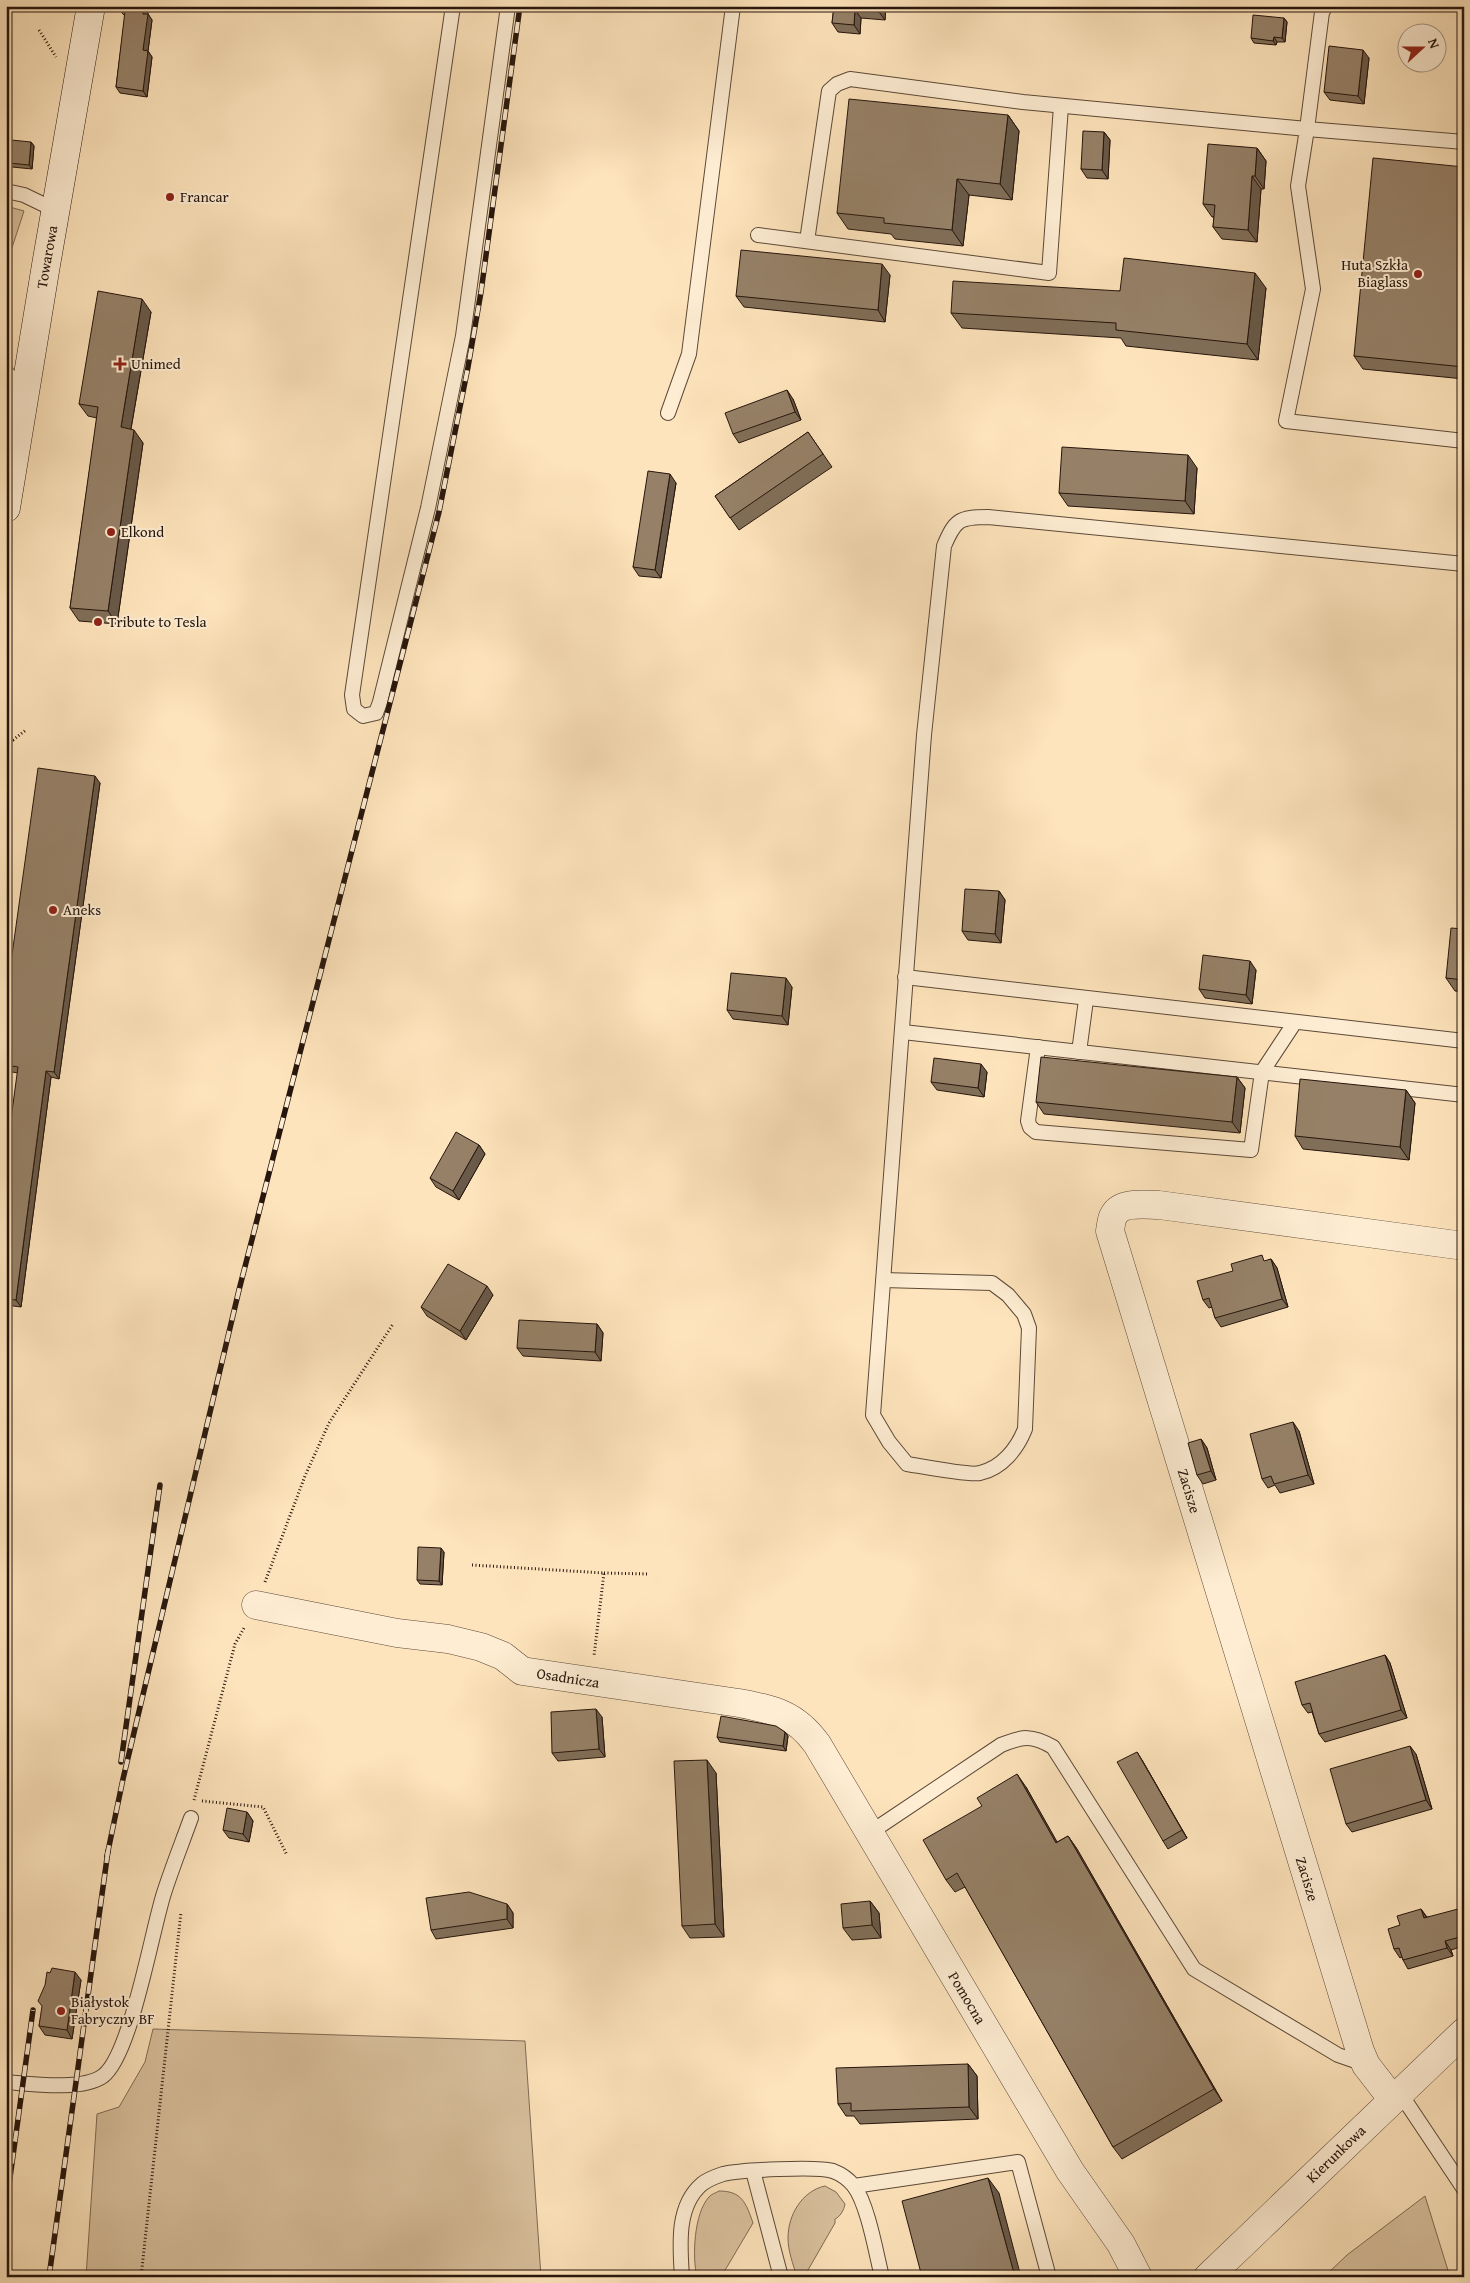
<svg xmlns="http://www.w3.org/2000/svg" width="1470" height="2283" viewBox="0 0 1470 2283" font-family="'Gentium Book Plus',serif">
<rect width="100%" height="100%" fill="#fee4bc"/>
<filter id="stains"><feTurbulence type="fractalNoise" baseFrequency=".004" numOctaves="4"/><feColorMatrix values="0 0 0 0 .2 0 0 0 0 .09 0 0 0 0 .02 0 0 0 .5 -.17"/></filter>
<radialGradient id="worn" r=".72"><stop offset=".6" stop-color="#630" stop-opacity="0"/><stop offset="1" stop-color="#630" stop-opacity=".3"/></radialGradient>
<g fill="#d9c19e" stroke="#806b55">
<polygon points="6,206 24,211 9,257 6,259"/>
<polygon points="153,2029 525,2041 541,2277 86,2277 97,2114 119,2107 145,2062"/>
<path d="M825,2186L836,2192L845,2204C844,2210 840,2217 835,2219V2223L804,2277H797C793,2264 788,2251 788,2238C788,2215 802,2191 825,2186Z"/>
<path d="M719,2191C742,2191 746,2203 753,2223L721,2277H697C692,2257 694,2213 709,2197C711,2194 716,2193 719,2191Z"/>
<polygon points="1425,2196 1450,2277 1324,2277 1347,2255"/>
</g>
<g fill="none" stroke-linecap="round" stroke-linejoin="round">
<g stroke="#5c4938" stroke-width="16">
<g id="lane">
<polyline points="453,6 352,695 354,709 363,716 376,713 380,702 428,508 463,336 508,6"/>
<polyline points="1326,6 1322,12 1307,129 1464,142"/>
<polyline points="6,191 24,195 55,210"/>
<polyline points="758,235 1049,273 1061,106"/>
<polyline points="807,241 829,91 837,84 850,79 1023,102 1307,129 1298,186 1313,289 1286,421 1464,441"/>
<polyline points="6,372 24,392"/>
<polyline points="668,413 689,354 733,6"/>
<polyline points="905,977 1464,1041"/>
<polyline points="903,1032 1464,1095"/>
<polyline points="1038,1047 1028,1121 1030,1127 1036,1132 1251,1150 1262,1072 1295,1022"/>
<polyline points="1079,1052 1086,1000"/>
<path d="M883,1280L992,1283L1008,1295L1024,1314L1029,1328L1025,1429C1017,1449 1002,1468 980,1473C970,1476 920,1466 907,1464L889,1442L873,1415L924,735L944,546C955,520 959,517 988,517L1464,564"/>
<path d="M868,1834L1001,1745C1023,1736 1032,1735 1053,1747L1194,1969L1338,2055L1364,2064"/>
<path d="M6,2082C32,2084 82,2091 103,2076C131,2055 152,1930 164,1893C172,1868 182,1843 191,1818"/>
<polyline points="1400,2093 1464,2189"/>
<polyline points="753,2171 781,2277"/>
<polyline points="854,2186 1018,2162 1049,2277"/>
<path d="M682,2277C680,2246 676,2206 702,2184C707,2180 717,2176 723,2174C741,2170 817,2166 833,2171C841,2174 849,2180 854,2186C868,2205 876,2253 882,2277"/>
</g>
</g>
<g stroke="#5c4938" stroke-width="29">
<g id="street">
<path d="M256,1605L397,1633L448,1639L481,1647L503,1656L522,1671L739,1703C775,1710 795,1714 817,1744L1070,2171L1121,2244L1138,2277"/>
<path d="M1393,2100L1366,2065L1360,2051L1110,1231C1111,1226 1111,1219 1114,1215C1121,1201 1147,1205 1159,1205L1464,1246"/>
<polyline points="1208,2277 1464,2032"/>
</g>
</g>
<g stroke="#26150c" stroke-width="29">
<polyline id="secondary" points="6,508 46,265 91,6"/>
</g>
<g stroke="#26150c" stroke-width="3" stroke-dasharray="1 2.5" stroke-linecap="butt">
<polyline points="39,30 56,57"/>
<polyline points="6,739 13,740 26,730"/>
<polyline points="472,1565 604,1573 594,1656"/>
<polyline points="604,1573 649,1574"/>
<polyline points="265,1582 305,1476 329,1423 393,1324"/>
<polyline points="194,1800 235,1644 244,1628"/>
<polyline points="202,1801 263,1807 287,1855"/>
<polyline points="141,2277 181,1912"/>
</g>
<use href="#lane" stroke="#feedd3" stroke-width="14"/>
<use href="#street" stroke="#feedd3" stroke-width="28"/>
<use href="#secondary" stroke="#feedd3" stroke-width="28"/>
<g stroke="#26150c" stroke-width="5.5">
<g id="rail">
<polyline points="121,1762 160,1485"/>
<polyline points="107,1856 123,1779 239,1290 439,512 468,367 481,292 520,6"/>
<polyline points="6,2207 33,2010"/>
<polyline points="49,2277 108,1851"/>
</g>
</g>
<use href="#rail" stroke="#feedd3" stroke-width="4" stroke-dasharray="11" stroke-linecap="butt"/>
</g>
<g fill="#816f59" stroke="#26150c">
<polygon points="834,6 886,6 885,20 861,18 860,34 838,32 832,23"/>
<polygon points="120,11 148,14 152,20 148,51 152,57 147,97 120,93 116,87 125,16"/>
<polygon points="1284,18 1287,22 1285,42 1277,42 1276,45 1254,43 1251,38"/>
<polygon points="1369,58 1364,104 1330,100 1324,92"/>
<polygon points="1008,115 1019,131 1012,200 969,195 963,246 895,239 891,234 848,229 837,213"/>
<polygon points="1104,132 1110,140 1108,179 1087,178 1081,169"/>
<polygon points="31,142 34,146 32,169 12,167 9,163"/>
<polygon points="1257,148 1266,161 1264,189 1261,189 1257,242 1222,239 1213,227 1214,217 1212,217 1203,204"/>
<polygon points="1464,167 1464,379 1363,369 1354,356"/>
<polygon points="890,275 885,322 744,307 736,296"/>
<polygon points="1266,288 1258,360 1126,346 1121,338 962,328 951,313 1120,291"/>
<polygon points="151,312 131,429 143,443 117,624 79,621 70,608 97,418 88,416 79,404"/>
<polygon points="793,399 801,420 739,443 733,434"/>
<polygon points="808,432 832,467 739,530 715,496"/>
<polygon points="1197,468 1194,514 1068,506 1059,493"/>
<polygon points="676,483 661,578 639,576 633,567"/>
<polygon points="100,783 59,1079 51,1077 21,1307 6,1305 6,1156 18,1073 6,1071 6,998"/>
<polygon points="999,891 1005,900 1001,943 968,940 962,931"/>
<polygon points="1464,929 1464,992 1455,991 1446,978"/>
<polygon points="1256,970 1252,1004 1205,998 1199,989"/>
<polygon points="792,987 788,1025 733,1019 727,1010"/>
<polygon points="987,1072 984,1097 937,1090 931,1082"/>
<polygon points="1237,1077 1245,1088 1240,1133 1044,1114 1036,1102"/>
<polygon points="1406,1090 1415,1103 1409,1160 1303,1149 1295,1136"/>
<polygon points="479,1145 485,1154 459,1200 436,1187 430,1178"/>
<polygon points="1271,1259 1277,1268 1288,1307 1221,1327 1215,1318 1212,1307 1209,1308 1203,1300 1266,1261"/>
<polygon points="493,1295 466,1340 427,1316 421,1307"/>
<polygon points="597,1324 603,1333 601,1361 523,1356 517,1348"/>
<polygon points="1299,1431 1314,1484 1280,1493 1275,1485 1268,1488 1262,1479"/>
<polygon points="1201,1439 1207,1448 1216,1480 1203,1484 1197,1475"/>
<polygon points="444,1552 442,1585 420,1584 417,1580"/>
<polygon points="1385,1655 1390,1663 1407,1718 1325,1742 1319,1734 1312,1712 1308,1713 1302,1705"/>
<polygon points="602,1717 605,1757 558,1761 552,1753"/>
<polygon points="785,1732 788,1736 786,1751 720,1742 717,1737"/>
<polygon points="1416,1754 1432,1809 1352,1832 1346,1824"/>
<polygon points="1142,1760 1187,1838 1168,1849 1163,1841"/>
<polygon points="716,1773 724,1937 690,1938 682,1926"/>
<polygon points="1026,1787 1057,1842 1068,1836 1077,1849 1222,2101 1122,2159 1113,2147 965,1887 955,1892 946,1880"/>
<polygon points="247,1812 253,1821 249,1842 229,1838 223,1830"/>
<polygon points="870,1901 879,1913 881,1938 852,1940 843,1928"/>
<polygon points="507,1904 513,1913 513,1928 436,1939 431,1930"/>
<polygon points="1421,1909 1427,1917 1464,1917 1464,1946 1451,1950 1453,1956 1408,1969 1403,1960 1402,1957 1400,1958 1394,1949 1400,1925"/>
<polygon points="50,1973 81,1980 72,2039 45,2035 39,2026"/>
<polygon points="968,2064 977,2076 978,2119 860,2124 854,2116 846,2116 838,2104"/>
</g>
<g fill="#695a49" stroke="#26150c">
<polygon points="144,6 149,6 148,14 152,20 148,51 152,57 147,97 143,91 143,14"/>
<polygon points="880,6 886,6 885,20 879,12"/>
<polygon points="855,10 861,18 860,34 854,25"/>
<polygon points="1284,18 1287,22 1285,42 1282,38"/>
<polygon points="1274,37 1277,42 1276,45 1273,41"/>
<polygon points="1363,50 1369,58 1364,104 1358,96"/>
<polygon points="1008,115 1019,131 1012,200 1000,184"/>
<polygon points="1104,132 1110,140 1108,179 1102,170"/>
<polygon points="31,142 34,146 32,169 29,165"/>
<polygon points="1257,148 1266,161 1264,189 1255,176"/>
<polygon points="1252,176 1261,189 1257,242 1248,230"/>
<polygon points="957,179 969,195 963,246 952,230"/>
<polygon points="882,264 890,275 885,322 878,310"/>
<polygon points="1255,273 1266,288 1258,360 1247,344"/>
<polygon points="142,299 151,312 129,440 121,427"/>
<polygon points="787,390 793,399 801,420 795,412"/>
<polygon points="134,430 143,443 117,624 108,611"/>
<polygon points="1188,455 1197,468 1194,514 1185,501"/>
<polygon points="670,474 676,483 661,578 655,570"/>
<polygon points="95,776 100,783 59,1079 54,1072"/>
<polygon points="999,891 1005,900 1001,943 995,934"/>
<polygon points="1250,961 1256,970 1252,1004 1246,995"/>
<polygon points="786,978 792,987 788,1025 782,1016"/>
<polygon points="981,1064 987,1072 984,1097 978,1088"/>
<polygon points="46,1071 51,1077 21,1307 16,1300"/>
<polygon points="1237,1077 1245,1088 1240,1133 1232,1122"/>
<polygon points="1406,1090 1415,1103 1409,1160 1400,1147"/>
<polygon points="479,1145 485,1154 459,1200 453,1191"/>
<polygon points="1271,1259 1277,1268 1288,1307 1282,1299"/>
<polygon points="487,1286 493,1295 466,1340 460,1331"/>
<polygon points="597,1324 603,1333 601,1361 595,1352"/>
<polygon points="1293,1422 1299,1431 1314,1484 1308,1475"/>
<polygon points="1201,1439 1207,1448 1216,1480 1211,1471"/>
<polygon points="441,1548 444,1552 442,1585 439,1581"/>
<polygon points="1385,1655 1390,1663 1407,1718 1401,1710"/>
<polygon points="596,1709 602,1717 605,1757 599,1749"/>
<polygon points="785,1732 788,1736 786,1751 783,1746"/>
<polygon points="1410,1746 1416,1754 1432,1809 1426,1800"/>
<polygon points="1137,1752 1142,1760 1187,1838 1182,1830"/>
<polygon points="707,1760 716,1773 724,1937 715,1924"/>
<polygon points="1017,1774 1026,1787 1065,1856 1056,1843"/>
<polygon points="247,1812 253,1821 249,1842 243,1834"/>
<polygon points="1068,1836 1077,1849 1222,2101 1214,2089"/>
<polygon points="870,1901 879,1913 881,1938 872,1925"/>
<polygon points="507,1904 513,1913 513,1928 507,1919"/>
<polygon points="1421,1909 1427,1918 1424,1918"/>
<polygon points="1458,1909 1464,1917 1464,1928"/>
<polygon points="1445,1941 1451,1950 1453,1956 1447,1948"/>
<polygon points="75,1972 81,1980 72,2039 67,2030"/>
<polygon points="968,2064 977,2076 978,2119 969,2107"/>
<polygon points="988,2178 999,2193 1021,2277 1015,2277"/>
</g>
<g fill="#968168" stroke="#26150c">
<polygon points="120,6 144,6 143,14 148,14 143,50 148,51 143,91 116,87 125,11 120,11"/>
<polygon points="834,6 880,6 879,12 855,10 854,25 832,23"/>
<polygon points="1253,15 1284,18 1282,38 1274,37 1273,41 1251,38"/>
<polygon points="1329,46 1363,50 1358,96 1324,92"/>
<polygon points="849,99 1008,115 1000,184 957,179 952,230 884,223 884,218 837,213"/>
<polygon points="1083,131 1104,132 1102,170 1081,169"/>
<polygon points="11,140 31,142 29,165 9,163"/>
<polygon points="1208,144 1257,148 1255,176 1252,176 1248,230 1213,227 1215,205 1203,204"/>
<polygon points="1373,158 1464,167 1464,367 1354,356"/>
<polygon points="741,250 882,264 878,310 736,296"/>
<polygon points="1124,258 1255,273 1247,344 1116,330 1116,323 951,313 953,281 1120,291"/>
<polygon points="98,291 142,299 121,427 134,430 108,611 70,608 98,407 79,404"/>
<polygon points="787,390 795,412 733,434 725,413"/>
<polygon points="808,432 823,454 730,518 715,496"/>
<polygon points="1062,447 1188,455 1185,501 1059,493"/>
<polygon points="648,471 670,474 655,570 633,567"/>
<polygon points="38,768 95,776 54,1072 46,1071 16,1300 6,1299 6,1156 18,1067 6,1065 6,998"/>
<polygon points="965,889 999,891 995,934 962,931"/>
<polygon points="1451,928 1464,929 1464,980 1446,978"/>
<polygon points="1203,955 1250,961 1246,995 1199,989"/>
<polygon points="731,973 786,978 782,1016 727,1010"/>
<polygon points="1041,1057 1237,1077 1232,1122 1036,1102"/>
<polygon points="934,1058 981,1064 978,1088 931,1082"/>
<polygon points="1300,1079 1406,1090 1400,1147 1295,1136"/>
<polygon points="456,1132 479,1145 453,1191 430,1178"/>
<polygon points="1262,1255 1264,1261 1271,1259 1282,1299 1215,1318 1209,1298 1203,1300 1197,1281 1233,1271 1231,1264"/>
<polygon points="448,1264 487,1286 460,1331 421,1307"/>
<polygon points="519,1320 597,1324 595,1352 517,1348"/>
<polygon points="1293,1422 1308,1475 1274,1484 1271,1476 1262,1479 1250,1434"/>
<polygon points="1201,1439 1211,1471 1197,1475 1188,1443"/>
<polygon points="418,1547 441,1548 439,1581 417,1580"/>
<polygon points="1385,1655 1401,1710 1319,1734 1310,1703 1302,1705 1295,1682"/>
<polygon points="596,1709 599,1749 552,1753 551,1712"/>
<polygon points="721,1716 776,1726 785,1732 783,1746 717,1737"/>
<polygon points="1410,1746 1426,1800 1346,1824 1330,1769"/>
<polygon points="1137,1752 1182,1830 1163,1841 1117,1762"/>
<polygon points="707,1760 715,1924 682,1926 674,1761"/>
<polygon points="1017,1774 1056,1843 1068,1836 1214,2089 1113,2147 957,1873 946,1880 923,1840 982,1806 977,1798"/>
<polygon points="227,1808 247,1812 243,1834 223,1830"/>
<polygon points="469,1892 507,1904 507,1919 431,1930 426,1898"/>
<polygon points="870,1901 872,1925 843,1928 841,1904"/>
<polygon points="1421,1909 1424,1918 1458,1909 1464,1928 1464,1936 1445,1941 1447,1948 1403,1960 1399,1948 1394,1949 1388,1929 1400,1925 1397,1916"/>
<polygon points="52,1968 75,1972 67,2030 39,2026 42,2006 38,2001 45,1985 47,1972 50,1973"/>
<polygon points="968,2064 969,2107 851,2111 851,2103 838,2104 836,2068"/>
<polygon points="988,2178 1015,2277 922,2277 902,2201"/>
</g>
<g fill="#8f2418" stroke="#feedd3" stroke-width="2">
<circle cx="170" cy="197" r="5"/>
<circle cx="1418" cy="274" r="5"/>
<path d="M117.5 356.5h5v5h5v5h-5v5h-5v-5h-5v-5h5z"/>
<circle cx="111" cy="532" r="5"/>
<circle cx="98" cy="622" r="5"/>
<circle cx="53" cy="910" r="5"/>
<circle cx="61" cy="2011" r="5"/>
</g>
<g text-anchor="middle" stroke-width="4" stroke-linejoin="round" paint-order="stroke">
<g font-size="15" fill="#26150c" stroke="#feedd3" text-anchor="start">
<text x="180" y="202">Francar</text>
<text x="1408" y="270" text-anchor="end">Huta Szkła<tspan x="1408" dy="17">Biaglass</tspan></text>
<text x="131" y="369">Unimed</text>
<text x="121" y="537">Elkond</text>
<text x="108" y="627">Tribute to Tesla</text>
<text x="63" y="915">Aneks</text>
<text x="71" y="2007">Białystok<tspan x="71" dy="17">Fabryczny BF</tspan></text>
</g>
<g font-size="15" fill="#26150c" stroke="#feedd3">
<text transform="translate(47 257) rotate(-80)" y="5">Towarowa</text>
<text transform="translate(1189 1491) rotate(73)" y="5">Zacisze</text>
<text transform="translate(568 1678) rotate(9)" y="5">Osadnicza</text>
<text transform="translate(1307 1879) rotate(73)" y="5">Zacisze</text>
<text transform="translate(967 1998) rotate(59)" y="5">Pomocna</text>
<text transform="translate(1336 2154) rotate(-44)" y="5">Kierunkowa</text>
</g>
</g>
<rect width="1470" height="2283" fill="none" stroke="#fee4bc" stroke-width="25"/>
<rect x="8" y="8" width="1455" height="2268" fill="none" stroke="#26150c" stroke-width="2.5"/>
<rect x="12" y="12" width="1445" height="2258" fill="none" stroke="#26150c"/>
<g transform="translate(1422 48) rotate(69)"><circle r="24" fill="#feedd3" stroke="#a89783"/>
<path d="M0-4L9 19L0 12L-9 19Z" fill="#8f2418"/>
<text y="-8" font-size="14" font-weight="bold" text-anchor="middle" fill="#26150c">N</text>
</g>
<rect width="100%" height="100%" filter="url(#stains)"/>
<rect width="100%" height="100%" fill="url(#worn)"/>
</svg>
